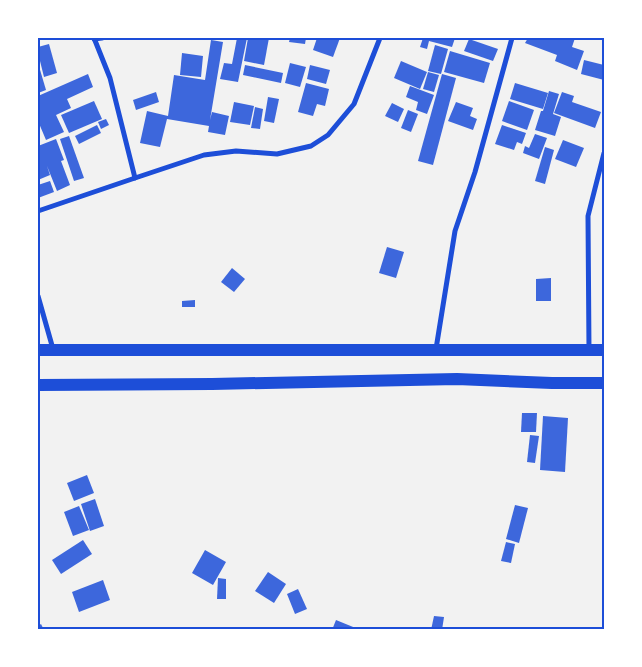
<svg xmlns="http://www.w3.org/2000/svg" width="642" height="667" viewBox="0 0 642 667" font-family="'Noto Sans',sans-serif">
<rect width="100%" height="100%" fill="#f2f2f2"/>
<g fill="#3d67dc">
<polygon points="237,38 247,38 238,82 220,79 224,63 232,64"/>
<polygon points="248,38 269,38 264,65 244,61"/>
<polygon points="290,38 306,38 305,44 289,42"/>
<polygon points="317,38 340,38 333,57 313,50"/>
<polygon points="423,38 455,38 452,47 429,41 427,49 420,47"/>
<polygon points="528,38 575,38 572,47 584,51 577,70 555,61 557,55 525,43"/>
<polygon points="469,39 498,49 493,61 464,51"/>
<polygon points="211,40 223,42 210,120 212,112 229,116 225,135 208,132 209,126 167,119 160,147 140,143 147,111 168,116 174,75 205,80"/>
<polygon points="49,44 57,73 44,77 38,53 38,47"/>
<polygon points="435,45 448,49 441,74 428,71"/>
<polygon points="450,51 490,63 484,83 444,72"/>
<polygon points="182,53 203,56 201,77 180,75"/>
<polygon points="584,60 604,65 604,80 581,74"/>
<polygon points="401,61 427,72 420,89 394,78"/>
<polygon points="38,63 46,90 38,93"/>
<polygon points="290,63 306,67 300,87 285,83"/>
<polygon points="245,65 283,73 281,83 243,75"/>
<polygon points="310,65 330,70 326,84 307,79"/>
<polygon points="428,72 439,75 434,92 423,89"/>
<polygon points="88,74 93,87 67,99 71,108 56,115 64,132 46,140 38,121 38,96"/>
<polygon points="442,74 456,78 433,165 418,161"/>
<polygon points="306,83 329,89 325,106 317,104 313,116 298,112"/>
<polygon points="515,83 548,93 543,109 510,99"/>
<polygon points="410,86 434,95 427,114 416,110 418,102 406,97"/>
<polygon points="549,91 559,94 553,114 561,117 555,136 535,130 541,111 543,111"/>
<polygon points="156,92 159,102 136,110 133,100"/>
<polygon points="562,92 574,96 572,102 601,112 595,128 554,113"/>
<polygon points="268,97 279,99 274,123 264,121"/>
<polygon points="94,101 102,119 69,133 61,115"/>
<polygon points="509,101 534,110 527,130 502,121"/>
<polygon points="234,102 254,106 250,125 230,122"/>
<polygon points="456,102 473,108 470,116 477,119 473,130 448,121"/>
<polygon points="392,103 404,109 398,122 385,116"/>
<polygon points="255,107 263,109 260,129 251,128"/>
<polygon points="408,110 418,114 411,132 401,128"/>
<polygon points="106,119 109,125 101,129 98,122"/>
<polygon points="97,125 101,133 79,144 75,136"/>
<polygon points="502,125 526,133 522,144 517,142 514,150 495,144"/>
<polygon points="535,134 547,138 539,159 523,153 525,146 529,148"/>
<polygon points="69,136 84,178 74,181 60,139"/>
<polygon points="56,139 64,160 61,161 70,185 57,191 47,166 50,175 38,180 38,152 40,151 38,146"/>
<polygon points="563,140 584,148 576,167 555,159"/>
<polygon points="545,147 554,150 545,184 535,181"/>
<polygon points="50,181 54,192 38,198 38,185"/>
<polygon points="387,247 404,252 396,278 379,273"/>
<polygon points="232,268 245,279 234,292 221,282"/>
<polygon points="551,278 551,301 536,301 536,279"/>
<polygon points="195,300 195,307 182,307 182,301"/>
<polygon points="522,413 537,413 536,432 521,432"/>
<polygon points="543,416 568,418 565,472 540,470"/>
<polygon points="530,435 539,436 535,463 527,462"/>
<polygon points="87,475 94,493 74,501 67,483"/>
<polygon points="95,499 104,526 90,531 81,504"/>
<polygon points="515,505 528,508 519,543 506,539"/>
<polygon points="79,506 89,530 73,536 64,512"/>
<polygon points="83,540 92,554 61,574 52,560"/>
<polygon points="506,542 515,544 511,563 501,561"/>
<polygon points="205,550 226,562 213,585 192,573"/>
<polygon points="268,572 286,584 274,603 255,591"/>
<polygon points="218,578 226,579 226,599 217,599"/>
<polygon points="103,580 110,600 79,612 72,592"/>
<polygon points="298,589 307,609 295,614 287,594"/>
<polygon points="434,616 444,617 442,630 431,630"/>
<polygon points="336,620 358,629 358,630 332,630"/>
<polygon points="41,624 44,630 38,630 38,626"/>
</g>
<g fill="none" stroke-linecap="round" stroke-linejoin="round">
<g stroke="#1d4ed8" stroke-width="5">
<polyline points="94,39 102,38"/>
<polyline points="135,178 204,155 236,151 277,154 311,146 328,135 354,104 380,38"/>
<polyline points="38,211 135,178 110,78 94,38"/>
<polyline points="38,296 53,349"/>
<polyline points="436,349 455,231 475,172 512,38"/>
<polyline points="589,350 588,216 604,153"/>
</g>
<g stroke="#1d4ed8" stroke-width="12">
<polyline points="38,350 604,350"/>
<polyline points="38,385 212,384 457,379 552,383 604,383"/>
</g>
</g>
<rect width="642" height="667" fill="none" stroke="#ffffff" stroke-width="78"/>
<rect x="39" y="39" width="564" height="589" fill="none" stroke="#1d4ed8" stroke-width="2"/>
</svg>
